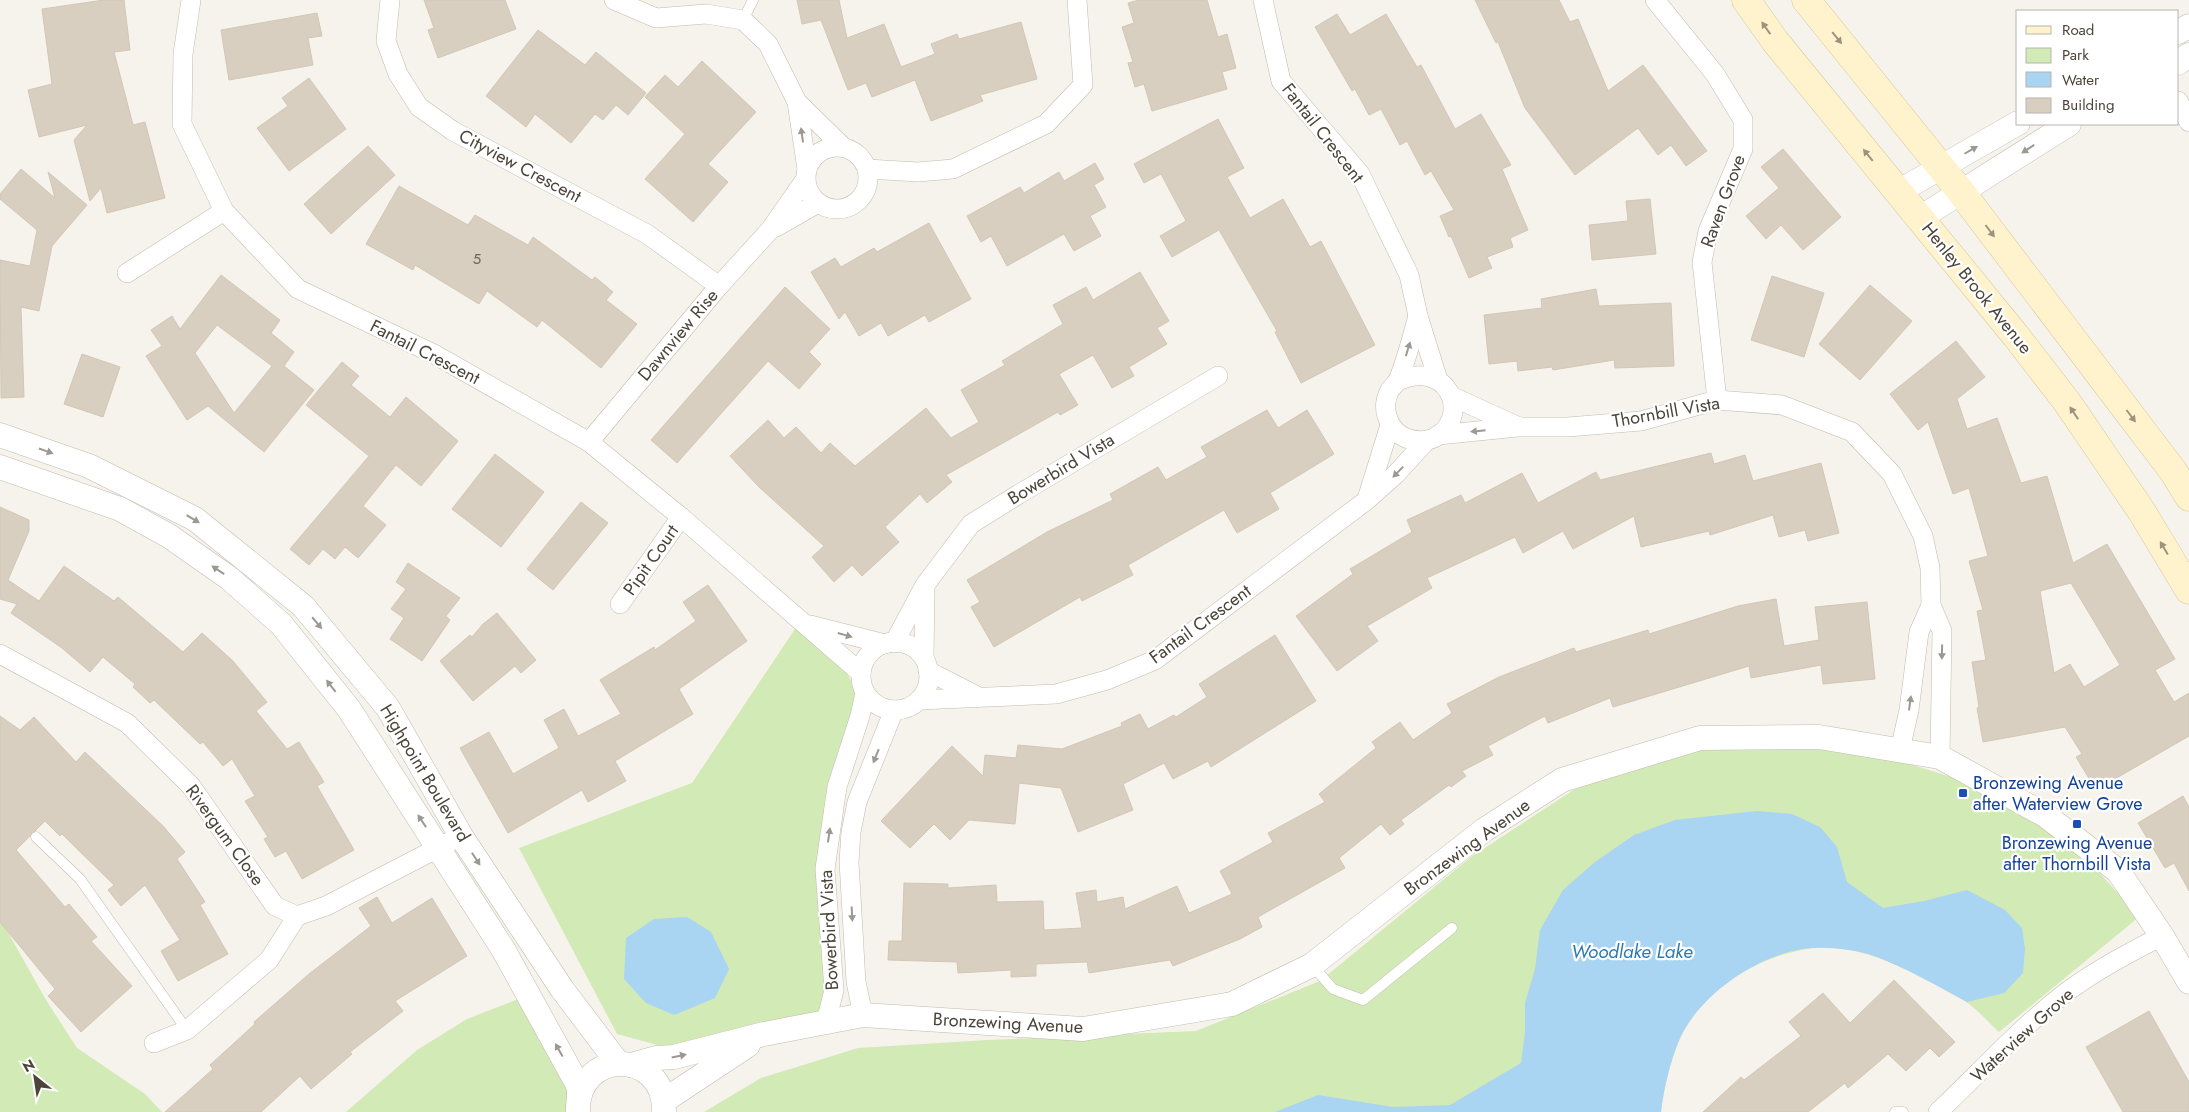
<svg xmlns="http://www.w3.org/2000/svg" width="2189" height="1112" viewBox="0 0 2189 1112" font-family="Jost,sans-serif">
<rect width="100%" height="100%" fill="#f6f3ec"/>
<g fill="#d2eab5">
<polygon points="797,626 840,662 855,687 857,713 835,781 827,1008 810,1024 668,1048 617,1034 519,848 692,783"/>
<path d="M1850,746L1968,782L2074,844L2139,917L1999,1032C1988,1022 1977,1009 1965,1001C1942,986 1899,964 1873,956C1852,949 1823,945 1802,950C1753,959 1701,992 1680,1039C1670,1061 1664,1088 1661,1112H704L761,1078L858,1048L987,1040L1196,1031L1320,981L1471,857L1581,785L1693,749Z"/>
<polygon points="0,918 46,1000 77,1048 145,1094 162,1112 0,1112"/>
<polygon points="531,994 576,1074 567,1112 346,1112 417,1050 467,1019"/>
</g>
<g fill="#a9d4f2">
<path d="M1757,811L1792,814L1820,827L1837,847L1847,882L1883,908L1924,901L1967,890L2005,910L2022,928L2025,949L2023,973L2004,993L1967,1002C1937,986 1906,968 1874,956C1854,949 1824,946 1802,949C1755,957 1701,994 1680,1038C1670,1061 1664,1088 1661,1112H1275L1318,1095L1393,1107L1450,1105L1521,1063L1525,1032V1003L1535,969L1540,930L1563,890L1595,862L1634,835L1675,820Z"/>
<polygon points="687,917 711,932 729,969 715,998 674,1015 646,1003 624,979 626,938 654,919"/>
</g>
<g fill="#d8cfc1" stroke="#d3c7b4" fill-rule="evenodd">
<polygon points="104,0 124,0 130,50 114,52 133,125 145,122 165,198 107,213 101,188 90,201 74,140 87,125 39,137 28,90 52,84 42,9"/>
<polygon points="424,0 505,0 516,29 438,58 428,30 434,28"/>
<polygon points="797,0 839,0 847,38 884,24 901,67 935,54 931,44 957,34 959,39 1021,22 1037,79 980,95 983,101 931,121 915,80 872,97 866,83 848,90 821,20 802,24"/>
<polygon points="1139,0 1207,0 1218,37 1227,34 1236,68 1222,72 1227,89 1152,111 1144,84 1135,87 1128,63 1133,62 1122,27 1134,23 1128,3"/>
<polygon points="1475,0 1559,0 1570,22 1578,19 1608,91 1643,65 1707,151 1686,166 1671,145 1658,155 1638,128 1575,175 1525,108 1498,42 1496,43"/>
<polygon points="317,13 322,36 308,38 313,65 229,80 221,30"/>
<polygon points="1337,14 1350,35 1386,14 1417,67 1421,65 1455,129 1481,114 1511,165 1502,169 1528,230 1510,238 1513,247 1487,257 1492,268 1469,278 1451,236 1449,237 1440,216 1454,210 1431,171 1425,175 1407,141 1400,145 1381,109 1369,115 1355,89 1352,91 1315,27"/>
<polygon points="538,30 585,65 596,52 646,93 628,115 616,105 603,120 595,114 571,143 535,114 526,127 486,96"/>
<polygon points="702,61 756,112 708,164 728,182 693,222 645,179 685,134 645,97 665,75 678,87"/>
<polygon points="309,78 346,129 289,171 257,128 288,106 282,98"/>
<polygon points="1218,119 1244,168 1227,177 1250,218 1283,199 1310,247 1321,241 1375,345 1301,383 1275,332 1277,331 1219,230 1172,257 1160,236 1186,221 1161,174 1144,183 1134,164"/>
<polygon points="368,146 395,175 331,234 304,204"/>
<polygon points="1783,149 1841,217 1803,250 1781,225 1766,239 1746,216 1779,188 1761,167"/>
<polygon points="1095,163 1104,179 1094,185 1106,207 1090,216 1101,236 1074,251 1064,234 1007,266 991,236 981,242 967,216 1020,187 1024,193 1059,172 1064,181"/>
<polygon points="21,169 55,198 48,172 87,205 52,246 39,311 21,307 24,397 1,398 0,260 30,266 37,230 0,199 0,194"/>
<polygon points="399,186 468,225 475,215 528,245 533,237 592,280 595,277 613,292 606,300 637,324 601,368 542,320 537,327 487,291 479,304 415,265 413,270 366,244"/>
<polygon points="1650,199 1656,254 1592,260 1589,225 1628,221 1626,201"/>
<polygon points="929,223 971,299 929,322 925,315 888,336 881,323 859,336 845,312 839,319 811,272 835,258 841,267 874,248 877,252"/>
<polygon points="1140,272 1169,321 1157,328 1167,344 1129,367 1134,376 1112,388 1093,355 1059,374 1078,405 1060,415 1058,412 946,475 952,482 927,503 920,494 885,527 899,542 862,576 852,565 834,582 812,557 824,546 759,487 730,456 768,420 784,438 796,427 821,453 830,443 855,466 926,408 951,438 979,422 961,390 1005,365 1002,361 1063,324 1053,305 1086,287 1093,300"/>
<path d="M221,275L280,320L271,333L294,352L284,366L314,390L264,452L208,406L187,420L146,356L162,346L151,330L172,316L180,329ZM217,325L272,366L234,413L195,353Z"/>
<polygon points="1772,276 1824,293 1804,357 1751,340"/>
<polygon points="1870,285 1912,321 1860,380 1819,344"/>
<polygon points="785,287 830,329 809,352 821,364 799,389 768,361 677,463 651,440"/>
<polygon points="1596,289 1599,306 1671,303 1674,366 1615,368 1614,360 1553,370 1552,367 1518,371 1517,361 1489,364 1484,315 1542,308 1541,299"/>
<path d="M1956,341L1985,377L1957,399L1967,429L1997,418L2021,483L2047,476L2073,563L2107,544L2175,659L2155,670L2174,702L2189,693V736L2096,790L2076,757L2082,754L2065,727L1983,742L1977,708L1979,707L1972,662L1986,660L1977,611L1983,610L1969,561L1988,556L1969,488L1953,494L1928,422L1918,430L1890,394ZM2071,583L2120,665L2084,687L2070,664L2054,673L2040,591Z"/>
<polygon points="82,354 120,367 103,417 64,404"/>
<polygon points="342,362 359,376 351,385 390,417 406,397 458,441 421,486 396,465 363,506 386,525 358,558 345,547 335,559 323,549 309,565 290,549 369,456 306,405"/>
<polygon points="1267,410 1278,428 1307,410 1334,454 1270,493 1279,509 1237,533 1224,510 1128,565 1133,575 1082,601 1080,597 994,647 971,607 980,602 967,580 1047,532 1113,500 1110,494 1158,467 1166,480 1207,457 1201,447"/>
<polygon points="1711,453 1714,464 1745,455 1753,481 1821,463 1839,533 1808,541 1805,530 1779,537 1773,515 1710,535 1709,531 1641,547 1634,516 1573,549 1563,531 1523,553 1515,537 1427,578 1432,588 1367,626 1378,641 1337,671 1296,616 1353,574 1350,569 1412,532 1407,520 1461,495 1465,503 1522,473 1538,503 1596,472 1600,480"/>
<polygon points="495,454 544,492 501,547 452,509"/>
<polygon points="581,502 608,523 553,590 527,569"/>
<polygon points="0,507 29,520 29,531 8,580 39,601 64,566 114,601 118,597 183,652 202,633 233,661 267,702 256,711 287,749 299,742 324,782 317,786 354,850 302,879 286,851 275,857 264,839 268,837 245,801 255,796 232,759 223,766 203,742 200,744 154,700 150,703 133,687 135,684 103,657 90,672 62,648 11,613 17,604 0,599"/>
<polygon points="408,563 460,598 446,616 450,620 422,661 390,639 404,618 391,609 406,589 396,582"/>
<polygon points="708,585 747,641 679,689 693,714 615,761 626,781 588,802 582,790 508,833 460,748 489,732 513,774 559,748 544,720 564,709 578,736 621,714 600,680 654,647 655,650 696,621 683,602"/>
<polygon points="1776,599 1784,646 1819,640 1815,607 1867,602 1875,679 1823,684 1821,665 1751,678 1749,666 1613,707 1610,698 1548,723 1545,716 1488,746 1493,755 1462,771 1466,776 1451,787 1449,785 1401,820 1404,824 1390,835 1381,824 1339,858 1345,868 1258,917 1262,927 1240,939 1173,966 1170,960 1089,973 1087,962 1036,964 1036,976 1011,977 1011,970 958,973 957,962 888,960 889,941 902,941 904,883 948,884 948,888 996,885 997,902 1043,901 1044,930 1082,928 1076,893 1096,890 1097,902 1123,897 1125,909 1177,886 1189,913 1232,894 1220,871 1273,842 1268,833 1325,802 1319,794 1376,748 1372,742 1400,722 1413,740 1452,713 1447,704 1499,677 1574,648 1576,652 1648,630 1649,634 1738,606"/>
<polygon points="497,613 536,660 521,673 515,666 473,701 440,661 470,635 472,637 483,624"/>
<polygon points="1275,635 1316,701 1211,767 1208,761 1173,779 1164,763 1123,784 1133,810 1078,832 1061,788 1019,783 1015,824 969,820 950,840 934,824 910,848 881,821 952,746 983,776 985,755 1016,758 1018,745 1062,749 1122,726 1121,723 1140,714 1148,729 1174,715 1176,717 1207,697 1199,684"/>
<polygon points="0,716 20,730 34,717 76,762 85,752 163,826 185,852 177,859 205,902 200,905 228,954 178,981 161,951 180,940 145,885 121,906 108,890 114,885 62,834 60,836 45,821 16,850 65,907 69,904 97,937 91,941 132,986 81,1032 48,996 55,989 0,922"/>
<polygon points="2183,796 2189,807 2189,891 2174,863 2165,868 2138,823"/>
<polygon points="377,897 392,923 432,898 467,956 395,1001 403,1011 350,1052 352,1054 311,1089 300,1076 261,1112 165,1112 213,1069 210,1065 255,1024 254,1022 309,974 371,926 359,908"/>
<polygon points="1894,980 1955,1042 1939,1057 1930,1048 1906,1071 1888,1054 1848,1088 1845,1083 1808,1112 1703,1112 1741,1077 1744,1080 1801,1036 1789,1022 1823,993 1850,1023"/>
<polygon points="2149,1011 2189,1082 2189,1112 2123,1112 2086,1047"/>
</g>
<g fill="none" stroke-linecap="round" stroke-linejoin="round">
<g stroke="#c2bbae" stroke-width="11">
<g id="service">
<polyline points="743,20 753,0"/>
<polyline points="36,837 80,879 187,1030"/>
<polyline points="1312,965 1333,989 1363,1000 1452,928"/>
<polyline points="1895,1112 1903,1112"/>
</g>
</g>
<g stroke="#c2bbae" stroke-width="20">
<g id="minor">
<polyline points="191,0 183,54 182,124 224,211 298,289 434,354 589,442 681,517 861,673"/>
<polyline points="390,0 386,41 398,74 419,107 453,131 647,234 719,286"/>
<polyline points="614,0 656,18 706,14 743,20 768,44 797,102 807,169"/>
<polyline points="1263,0 1281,81 1360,174 1409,275 1418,316 1438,380"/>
<polyline points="1655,0 1715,74 1743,120 1743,149 1708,231 1702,262 1717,400"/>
<polyline points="2178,101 2189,122"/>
<polyline points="797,102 843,147"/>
<circle cx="837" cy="178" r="31"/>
<polyline points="867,169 918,172 953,169 1046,124 1083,85 1077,0"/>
<polyline points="776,227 818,203"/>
<polyline points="127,273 224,211"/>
<path d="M1398,381C1445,359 1471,411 1439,435C1429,442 1417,442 1406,438C1388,430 1380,408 1390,390C1393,386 1397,383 1399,378C1407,358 1412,337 1418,316"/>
<polyline points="1451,396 1517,426"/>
<polyline points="1438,435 1518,427 1568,427 1641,421 1717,400 1782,405 1852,432 1892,474 1923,536 1930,568 1931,605 1942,631 1940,757"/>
<polyline points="589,442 719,286 770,230 805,180"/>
<polyline points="1367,499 1390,425"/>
<polyline points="620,604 681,517"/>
<polyline points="810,625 885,644"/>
<circle cx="895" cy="676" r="34"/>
<polyline points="894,643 925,585 971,524 1019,494 1218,376"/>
<polyline points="0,654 127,723 191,786 275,906 297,916 326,906 461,836"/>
<polyline points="924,658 925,588"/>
<polyline points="928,671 979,697"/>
<polyline points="919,700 1056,694 1107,680 1155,660 1367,500 1395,475 1427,440"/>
<polyline points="1900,750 1909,710 1919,632 1931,605"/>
<polyline points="863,1015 856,982 849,862 851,832 857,802 894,710"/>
<polyline points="826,1022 834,990 825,869 837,787 860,716 865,693"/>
<polyline points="154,1043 187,1030 269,960 297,916"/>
<path d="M1938,1112C1979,1073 2019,1029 2064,994C2094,971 2128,953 2162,936"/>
</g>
</g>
<g stroke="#c2bbae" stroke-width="25">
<g id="tertiary">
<polyline points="2178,32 2189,26"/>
<polyline points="2178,63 2189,55"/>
<polyline points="1898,192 2018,123"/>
<polyline points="1920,218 2069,124"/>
<polyline points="0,435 89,466 195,519 303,606 388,708 461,836 562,989 618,1063"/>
<polyline points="0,467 120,509 169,536 229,578 281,624 349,709 503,949 579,1087 579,1094"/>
<polyline points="631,1065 656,1058 674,1057 764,1034 863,1015 1083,1029 1232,1004 1312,965 1484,830 1562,780 1700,738 1819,737 1940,757 2045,815 2118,871 2162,936 2189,982"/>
<polyline points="665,1100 748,1045"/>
<path d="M578,1112C576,1048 666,1048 664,1112"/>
</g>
</g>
<g stroke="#d6c79b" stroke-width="29">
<g id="secondary">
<polyline points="1746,0 1775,41 2016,336 2067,402 2142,512 2189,590"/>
<polyline points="1806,0 1961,192 2173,471 2189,497"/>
</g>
</g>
<use href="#service" stroke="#fff" stroke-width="10"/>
<use href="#minor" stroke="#fff" stroke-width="19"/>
<use href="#tertiary" stroke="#fff" stroke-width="24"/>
<use href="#secondary" stroke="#fff3cd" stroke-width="28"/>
</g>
<defs><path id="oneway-solid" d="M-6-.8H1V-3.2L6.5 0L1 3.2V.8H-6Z" transform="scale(1.25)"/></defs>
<g fill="#9c937c">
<use href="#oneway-solid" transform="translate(1766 28) rotate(-125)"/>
<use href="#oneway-solid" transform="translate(1837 38) rotate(51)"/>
<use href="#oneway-solid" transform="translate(1868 155) rotate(-129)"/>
<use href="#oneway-solid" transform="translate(1990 231) rotate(53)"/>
<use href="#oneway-solid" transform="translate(2074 413) rotate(-124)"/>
<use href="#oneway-solid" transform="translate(2131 416) rotate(53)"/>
<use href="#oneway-solid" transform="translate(2164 548) rotate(-121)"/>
</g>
<g fill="#9c9892">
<use href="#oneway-solid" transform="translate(802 135) rotate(-98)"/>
<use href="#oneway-solid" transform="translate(2028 149) rotate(147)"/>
<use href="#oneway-solid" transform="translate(1971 150) rotate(-30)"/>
<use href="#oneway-solid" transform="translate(1408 349) rotate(-73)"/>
<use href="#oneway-solid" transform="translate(1478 431) rotate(174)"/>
<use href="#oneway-solid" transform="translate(46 451) rotate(19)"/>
<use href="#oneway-solid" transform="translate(1398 472) rotate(134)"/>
<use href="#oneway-solid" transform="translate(193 519) rotate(31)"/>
<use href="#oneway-solid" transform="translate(218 570) rotate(-146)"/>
<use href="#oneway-solid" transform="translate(317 623) rotate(50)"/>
<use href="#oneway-solid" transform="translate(845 635) rotate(16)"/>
<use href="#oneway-solid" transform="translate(1942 652) rotate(91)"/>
<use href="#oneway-solid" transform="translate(331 686) rotate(-128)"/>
<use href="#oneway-solid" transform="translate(1910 703) rotate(-82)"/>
<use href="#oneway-solid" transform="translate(876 756) rotate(112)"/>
<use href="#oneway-solid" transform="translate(422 821) rotate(-123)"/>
<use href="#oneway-solid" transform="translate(829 835) rotate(-82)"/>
<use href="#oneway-solid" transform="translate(476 859) rotate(57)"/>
<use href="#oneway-solid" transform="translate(852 914) rotate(87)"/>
<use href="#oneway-solid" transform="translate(559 1050) rotate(-119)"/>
<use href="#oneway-solid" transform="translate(679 1056) rotate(-12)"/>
</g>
<g fill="#1a4fb4" stroke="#fff" stroke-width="2">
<rect x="1958" y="788" width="10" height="10" rx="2.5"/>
<rect x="2072" y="819" width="10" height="10" rx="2.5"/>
</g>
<g text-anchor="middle" stroke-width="4.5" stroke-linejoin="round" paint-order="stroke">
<g font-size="15" fill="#6e675b">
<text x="477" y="264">5</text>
</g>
<g font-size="18" fill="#4b4439" stroke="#fff">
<text transform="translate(1323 133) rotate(52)" y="6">Fantail Crescent</text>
<text transform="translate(520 166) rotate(28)" y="6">Cityview Crescent</text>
<text transform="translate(1723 201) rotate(-70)" y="6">Raven Grove</text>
<text transform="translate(1977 288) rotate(51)" y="6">Henley Brook Avenue</text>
<text transform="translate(678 335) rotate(-50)" y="6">Dawnview Rise</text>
<text transform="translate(425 352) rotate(27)" y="6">Fantail Crescent</text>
<text transform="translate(1666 412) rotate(-10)" y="6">Thornbill Vista</text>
<text transform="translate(1061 469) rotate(-31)" y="6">Bowerbird Vista</text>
<text transform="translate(651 560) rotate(-55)" y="6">Pipit Court</text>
<text transform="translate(1200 624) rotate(-36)" y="6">Fantail Crescent</text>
<text transform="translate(425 773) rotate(59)" y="6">Highpoint Boulevard</text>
<text transform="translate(225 835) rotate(54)" y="6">Rivergum Close</text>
<text transform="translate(1467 847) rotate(-36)" y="6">Bronzewing Avenue</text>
<text transform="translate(829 930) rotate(-93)" y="6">Bowerbird Vista</text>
<text transform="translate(1008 1023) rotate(3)" y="6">Bronzewing Avenue</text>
<text transform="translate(2022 1035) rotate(-42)" y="6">Waterview Grove</text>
</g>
<g font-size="18" fill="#164399" stroke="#fff" text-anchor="start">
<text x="1973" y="789">Bronzewing Avenue<tspan x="1973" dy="21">after Waterview Grove</tspan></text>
<text x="2077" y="849" text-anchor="middle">Bronzewing Avenue<tspan x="2077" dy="21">after Thornbill Vista</tspan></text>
</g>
<g font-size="19" font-style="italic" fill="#2e7ab2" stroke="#fff">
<text x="1632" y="958">Woodlake Lake</text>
</g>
</g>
<rect x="2016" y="10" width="162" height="115" fill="#ffffff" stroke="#b7b4b0"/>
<rect x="2026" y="26" width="25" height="8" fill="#fff3cd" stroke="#b7b4b0"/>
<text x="2062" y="35" font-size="15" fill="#4b4439">Road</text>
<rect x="2026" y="48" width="25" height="15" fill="#d2eab5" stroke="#b7b4b0"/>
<text x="2062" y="60" font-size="15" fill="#4b4439">Park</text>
<rect x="2026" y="72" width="25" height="15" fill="#a9d4f2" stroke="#b7b4b0"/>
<text x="2062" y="85" font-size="15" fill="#4b4439">Water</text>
<rect x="2026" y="98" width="25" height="15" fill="#d8cfc1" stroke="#b7b4b0"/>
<text x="2062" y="110" font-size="15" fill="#4b4439">Building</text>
<g transform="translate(35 1077) rotate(330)" stroke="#ffffff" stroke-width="4" paint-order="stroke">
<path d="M0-4L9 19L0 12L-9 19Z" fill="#4b4439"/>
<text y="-8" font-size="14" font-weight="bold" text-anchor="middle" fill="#4b4439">N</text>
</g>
</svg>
